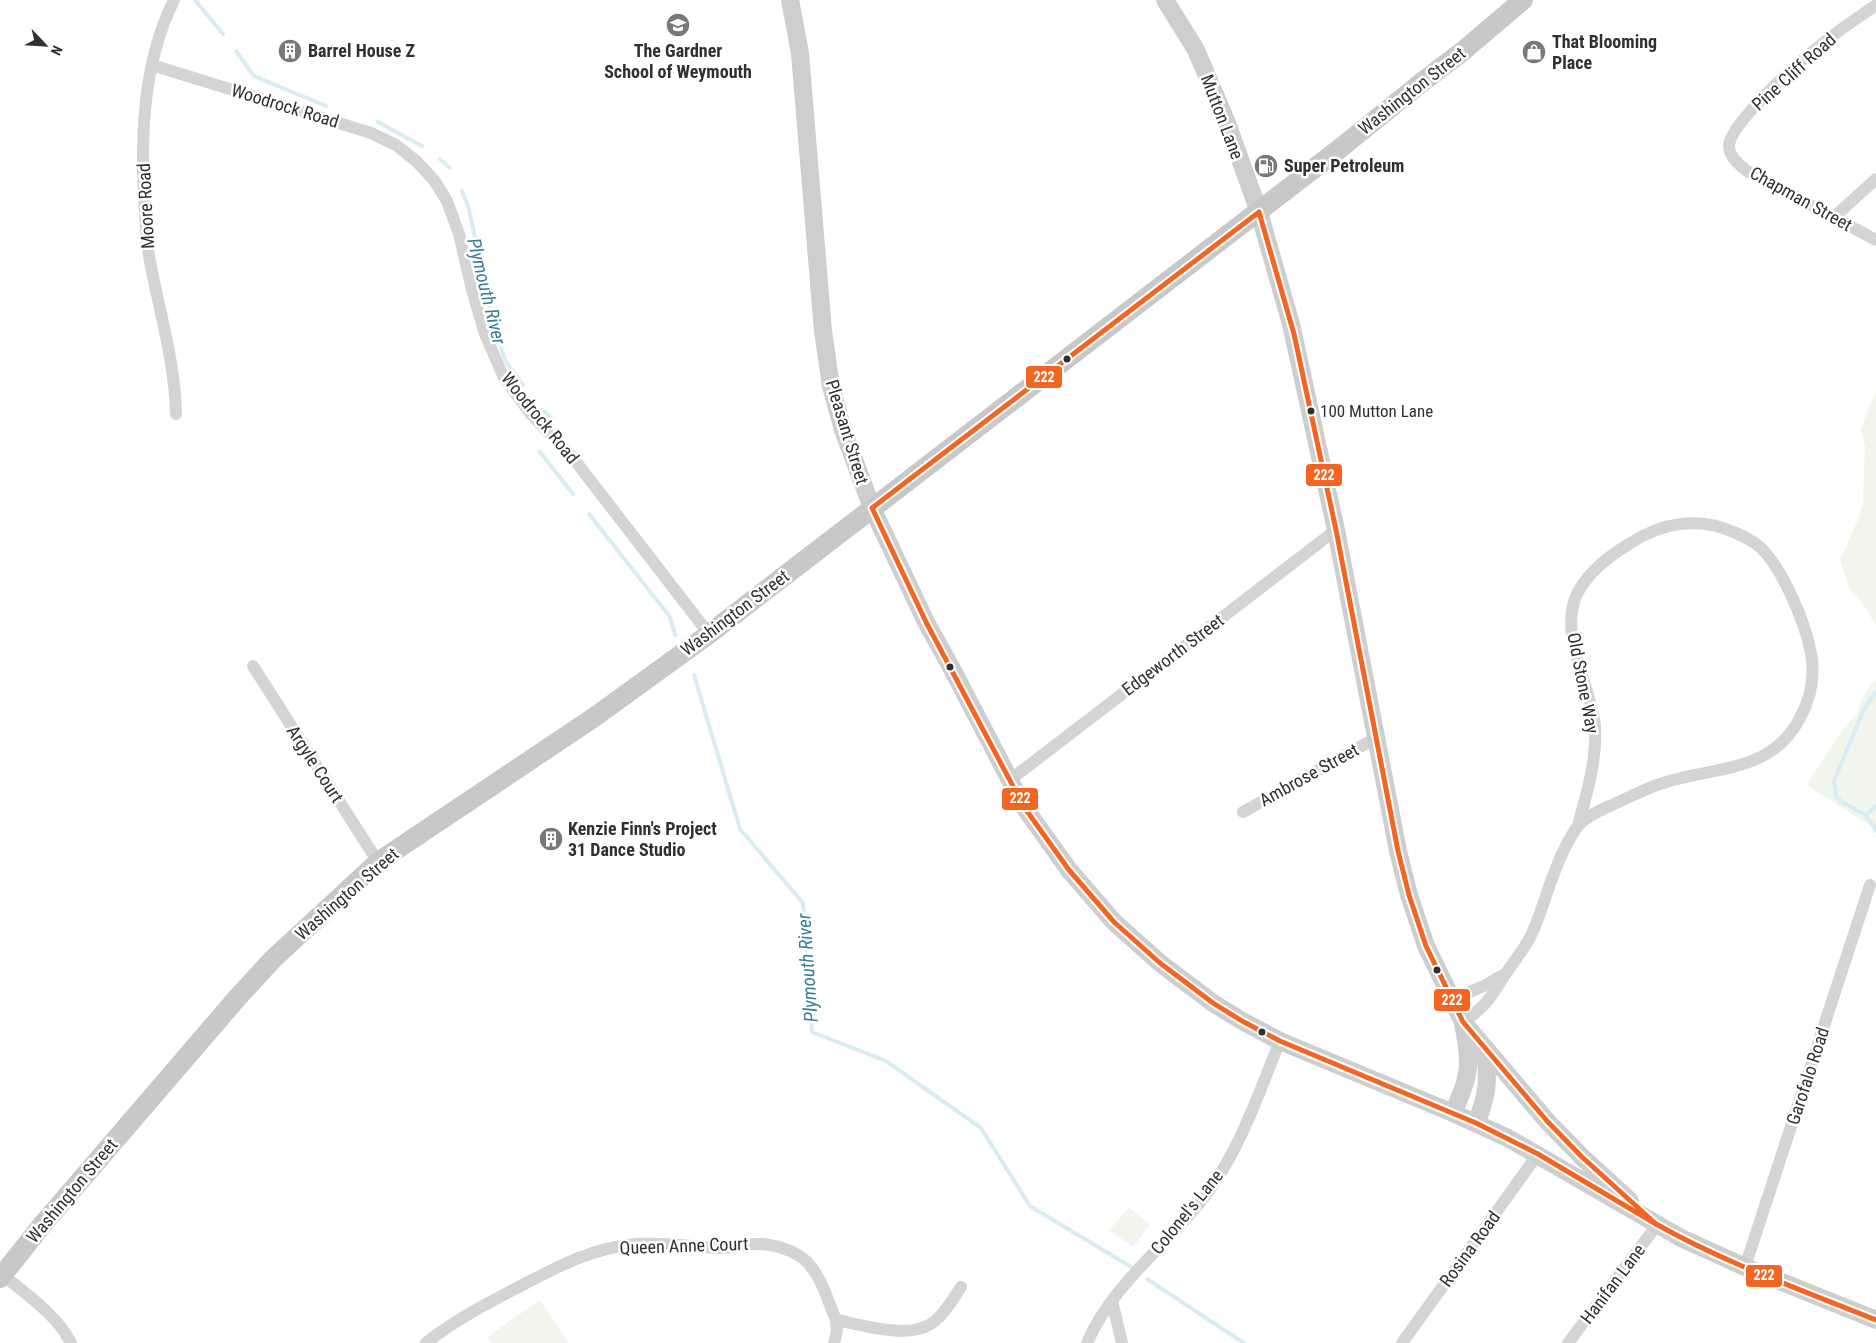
<svg xmlns="http://www.w3.org/2000/svg" width="1876" height="1343" viewBox="0 0 1876 1343" font-family="'Roboto Condensed',sans-serif">
<rect width="100%" height="100%" fill="#fff"/>
<g fill="#f2f5ec">
<polygon points="1876,393 1876,625 1859,599 1849,588 1840,560 1857,522 1863,503 1865,446 1861,431 1868,408"/>
<polygon points="1876,680 1876,829 1809,787 1808,783 1841,732 1857,714 1860,703 1871,684"/>
<polygon points="1129,1208 1150,1224 1133,1247 1109,1230"/>
<polygon points="540,1300 569,1343 492,1343 487,1337"/>
</g>
<g fill="none" stroke-linecap="round" stroke-linejoin="round">
<g stroke="#d8ecf3" stroke-width="4">
<polyline points="195,0 223,34"/>
<polyline points="236,51 254,76 326,106"/>
<polyline points="378,122 422,146"/>
<polyline points="440,159 450,168"/>
<polyline points="462,191 469,209 493,324 506,362 523,385"/>
<polyline points="543,410 553,420"/>
<polyline points="540,452 573,494"/>
<polyline points="589,514 670,617 675,635"/>
<polyline points="694,675 740,829 803,903 812,1032 886,1061 981,1128 1030,1206 1133,1268"/>
<polyline points="1876,692 1864,709 1834,781 1836,796 1842,802 1866,815 1876,831"/>
<polyline points="1866,815 1876,806"/>
<polyline points="1147,1279 1244,1343"/>
</g>
<g stroke="#d4d4d4" stroke-width="12">
<path d="M174,0C142,64 140,143 145,212C146,224 146,237 148,250C157,304 175,359 176,414"/>
<path d="M1876,5C1856,19 1836,32 1817,48C1799,62 1728,125 1729,147C1730,158 1739,164 1747,171L1876,240"/>
<polyline points="152,65 371,133 396,145 416,161 434,180 447,201 459,234 472,290 485,334 503,376 530,413 573,458 709,634"/>
<polyline points="1833,218 1876,179"/>
<polyline points="253,666 378,862"/>
<polyline points="1010,780 1336,530"/>
<polyline points="1243,812 1376,738"/>
<polyline points="1451,1000 1486,985 1501,976"/>
<path d="M1463,1022C1471,1016 1482,1009 1488,1000C1495,992 1500,981 1507,972C1516,958 1528,945 1534,929C1546,900 1553,868 1569,840C1572,836 1574,830 1578,826C1587,815 1604,809 1616,803C1632,796 1647,788 1663,783C1714,766 1771,774 1800,718C1811,698 1815,675 1811,653C1805,622 1783,569 1760,547C1753,541 1745,537 1736,533C1700,516 1662,522 1629,544C1609,556 1588,572 1577,594C1558,633 1591,686 1595,726C1597,760 1587,793 1578,825"/>
<polyline points="1745,1267 1870,885"/>
<path d="M3,1275C27,1295 57,1315 71,1343"/>
<polyline points="1112,1301 1122,1343"/>
<path d="M426,1343C452,1322 484,1305 513,1290C553,1269 592,1247 637,1244C665,1242 693,1247 721,1248C732,1248 744,1245 755,1244C771,1243 796,1250 808,1263C822,1278 828,1302 836,1320"/>
<path d="M834,1343L837,1331L836,1320C864,1325 911,1341 935,1321C946,1312 953,1299 961,1287"/>
<path d="M1087,1343C1113,1282 1170,1244 1208,1192C1241,1147 1259,1092 1280,1041"/>
<polyline points="1402,1343 1538,1154"/>
<polyline points="1568,1343 1657,1225"/>
</g>
<g stroke="#cecece" stroke-width="18">
<polyline points="790,0 800,53 823,331 831,386 843,430 872,508 926,622 951,667 1024,807 1069,870 1114,922 1160,963 1213,1003 1242,1021 1280,1041 1453,1113 1508,1138 1681,1238 1745,1267 1876,1320"/>
<polyline points="1165,0 1196,50 1227,123 1259,212 1291,324 1336,530 1398,851 1409,895 1426,946 1463,1022 1547,1121 1582,1157 1630,1201"/>
<path d="M1453,1113C1471,1074 1471,1064 1463,1023"/>
<path d="M1476,1123C1489,1093 1488,1079 1485,1048"/>
</g>
<polyline stroke="#c8c8c8" stroke-width="20" points="0,1278 43,1224 238,997 273,959 378,862 596,716 709,634 1338,150 1421,83 1463,51 1523,0"/>
<g stroke="#fff" stroke-width="9">
<g id="bus-1">
<polygon points="1259,212 1294,334 1336,530 1398,851 1409,895 1426,946 1463,1022 1547,1121 1582,1157 1656,1224 1538,1154 1476,1123 1280,1041 1242,1021 1213,1003 1160,963 1114,922 1069,870 1024,807 926,622 872,508"/>
<path d="M1656,1224C1725,1263 1802,1290 1876,1320"/>
</g>
</g>
<use href="#bus-1" stroke="#f26522" stroke-width="5"/>
</g>
<defs>
<g id="school-disc" transform="scale(1.25)"><circle r="9.5" fill="#787878" stroke="#fff"/><path d="M0-5L7-2L0 1L-7-2ZM-4 1L0 2.5L4 1V4Q0 6-4 4Z" fill="#fff"/></g>
<g id="building-disc" transform="scale(1.25)"><circle r="9.5" fill="#787878" stroke="#fff"/><path d="M-4-6H4V6H1V3H-1V6H-4ZM-2.5-4.3h1.7v1.8h-1.7ZM.8-4.3h1.7v1.8H.8ZM-2.5-1h1.7V.8h-1.7ZM.8-1h1.7V.8H.8Z" fill="#fff"/></g>
<g id="shop-disc" transform="scale(1.25)"><circle r="9.5" fill="#787878" stroke="#fff"/><path d="M-5-2.5h2.3a2.7 3.5 0 0 1 5.4 0H5L5.5 6h-11ZM-1.5-2.5h3a1.5 2.3 0 0 0-3 0Z" fill="#fff"/></g>
<g id="fuel-disc" transform="scale(1.25)"><circle r="9.5" fill="#787878" stroke="#fff"/><path d="M-5.5-6h7V0h2V4h1.3V-2.5L3-4.5l.8-.8L6-3V5H2.5V1h-1V6h-7ZM-4.2-4.7v3.2H.2V-4.7Z" fill="#fff"/></g>
</defs>
<g fill-rule="evenodd">
<use href="#school-disc" x="678" y="25"/>
<use href="#building-disc" x="290" y="51"/>
<use href="#shop-disc" x="1534" y="52"/>
<use href="#fuel-disc" x="1266" y="166"/>
<use href="#building-disc" x="551" y="839"/>
</g>
<g fill="#303030" stroke="#fff" stroke-width="2">
<circle cx="1067" cy="359" r="4.5"/>
<circle cx="1311" cy="411" r="4.5"/>
<circle cx="950" cy="667" r="4.5"/>
<circle cx="1437" cy="970" r="4.5"/>
<circle cx="1262" cy="1032" r="4.5"/>
</g>
<g text-anchor="middle" stroke-width="5" stroke-linejoin="round" paint-order="stroke">
<g font-size="17" fill="#303030" stroke="#fff" text-anchor="start">
<text x="1320" y="417">100 Mutton Lane</text>
</g>
<g font-size="18" font-weight="bold" fill="#303030" stroke="#fff" text-anchor="start">
<text x="1552" y="48">That Blooming<tspan x="1552" dy="21">Place</tspan></text>
<text x="308" y="57">Barrel House Z</text>
<text x="678" y="57" text-anchor="middle">The Gardner<tspan x="678" dy="21">School of Weymouth</tspan></text>
<text x="1284" y="172">Super Petroleum</text>
<text x="568" y="835">Kenzie Finn's Project<tspan x="568" dy="21">31 Dance Studio</tspan></text>
</g>
<g font-size="18" fill="#303030" stroke="#fff">
<text transform="translate(1794 72) rotate(-42)" y="6">Pine Cliff Road</text>
<text transform="translate(1412 91) rotate(-38)" y="6">Washington Street</text>
<text transform="translate(285 106) rotate(17)" y="6">Woodrock Road</text>
<text transform="translate(1222 117) rotate(69)" y="6">Mutton Lane</text>
<text transform="translate(1801 199) rotate(29)" y="6">Chapman Street</text>
<text transform="translate(146 206) rotate(-93)" y="6">Moore Road</text>
<text transform="translate(540 418) rotate(51)" y="6">Woodrock Road</text>
<text transform="translate(847 432) rotate(73)" y="6">Pleasant Street</text>
<text transform="translate(735 613) rotate(-37)" y="6">Washington Street</text>
<text transform="translate(1173 655) rotate(-37)" y="6">Edgeworth Street</text>
<text transform="translate(1583 683) rotate(79)" y="6">Old Stone Way</text>
<text transform="translate(315 764) rotate(57)" y="6">Argyle Court</text>
<text transform="translate(1309 775) rotate(-29)" y="6">Ambrose Street</text>
<text transform="translate(347 894) rotate(-41)" y="6">Washington Street</text>
<text transform="translate(1808 1076) rotate(-72)" y="6">Garofalo Road</text>
<text transform="translate(72 1191) rotate(-50)" y="6">Washington Street</text>
<text transform="translate(1187 1212) rotate(-51)" y="6">Colonel's Lane</text>
<text transform="translate(684 1246) rotate(-2)" y="6">Queen Anne Court</text>
<text transform="translate(1470 1249) rotate(-54)" y="6">Rosina Road</text>
<text transform="translate(1613 1284) rotate(-53)" y="6">Hanifan Lane</text>
</g>
<g font-size="19" font-style="italic" fill="#397e97" stroke="#fff">
<text transform="translate(487 291) rotate(76)" y="7">Plymouth River</text>
<text transform="translate(807 968) rotate(-94)" y="7">Plymouth River</text>
</g>
</g>
<g stroke="#fff" stroke-width="2">
<rect x="1025" y="365" width="38" height="24" rx="5" fill="#f26522"/>
<rect x="1305" y="463" width="38" height="24" rx="5" fill="#f26522"/>
<rect x="1001" y="787" width="38" height="24" rx="5" fill="#f26522"/>
<rect x="1433" y="988" width="38" height="24" rx="5" fill="#f26522"/>
<rect x="1745" y="1264" width="38" height="24" rx="5" fill="#f26522"/>
</g>
<g font-size="14" text-anchor="middle" font-weight="bold" fill="#fff">
<text x="1044" y="382">222</text>
<text x="1324" y="480">222</text>
<text x="1020" y="803">222</text>
<text x="1452" y="1005">222</text>
<text x="1764" y="1280">222</text>
</g>
<g transform="translate(45 45) rotate(115)" stroke="#ffffff" stroke-width="4" paint-order="stroke">
<path d="M0-4L9 19L0 12L-9 19Z" fill="#303030"/>
<text y="-8" font-size="14" font-weight="bold" text-anchor="middle" fill="#303030">N</text>
</g>
</svg>
